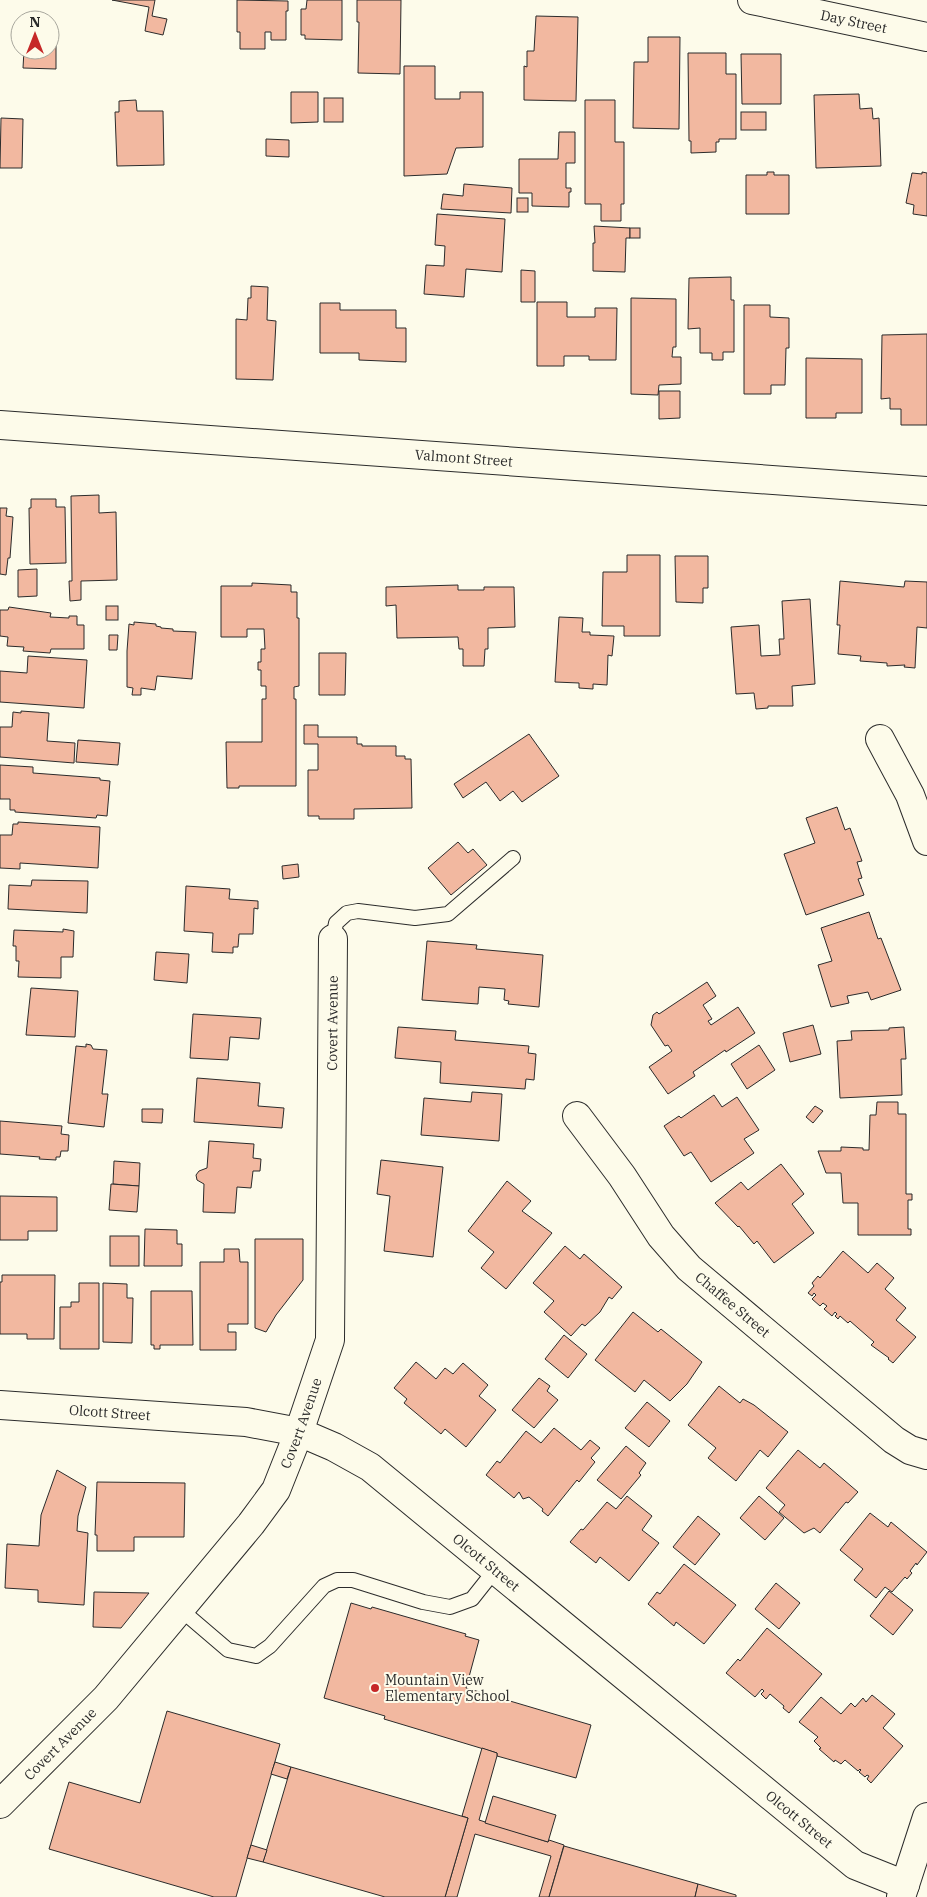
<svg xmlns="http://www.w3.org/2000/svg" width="927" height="1897" viewBox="0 0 927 1897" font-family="'IBM Plex Serif',serif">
<rect width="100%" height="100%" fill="#fdfbea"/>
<g fill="#f2b8a0" stroke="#2b2b2b">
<polygon points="112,0 155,0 152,16 167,19 163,35 145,31 149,7"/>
<polygon points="237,0 288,1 288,11 286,11 286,40 271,40 271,32 265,32 265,49 240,49 240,32 237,32"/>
<polygon points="307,0 342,0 342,40 305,39 305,35 301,35 301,9 306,9"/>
<polygon points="357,0 401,0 400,74 358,73 359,22 357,22"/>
<polygon points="536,16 578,17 576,101 524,100 524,66 527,67 527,51 534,51"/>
<polygon points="648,37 680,37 679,129 633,128 634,62 648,62"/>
<polygon points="50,43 56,43 56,69 23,68 24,50 50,50"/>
<polygon points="688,53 726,53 726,74 736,74 736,139 719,139 719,142 716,142 716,152 691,153 691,141 689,141"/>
<polygon points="741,54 781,54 781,104 742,104"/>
<polygon points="404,66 435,66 435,99 460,99 460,92 483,92 483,147 456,148 447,174 404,176"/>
<polygon points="291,92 318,92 318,122 291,123"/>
<polygon points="859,94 860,109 872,108 873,119 879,118 881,166 816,168 814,95"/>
<rect x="324" y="98" width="19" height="24"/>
<polygon points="136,100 137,111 163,111 164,165 117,166 115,112 119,112 119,101"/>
<polygon points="585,100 615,100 615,142 624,142 624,204 621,204 621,221 601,221 601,204 585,204"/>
<rect x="741" y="112" width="25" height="18"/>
<polygon points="1,118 23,119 22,168 0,168"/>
<polygon points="559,132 575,132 575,163 566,163 566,188 571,188 571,192 569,192 569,207 532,206 532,193 519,193 519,159 558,159"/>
<polygon points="266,139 289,140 289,157 266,156"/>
<polygon points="767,172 774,172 774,175 789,175 789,214 746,214 746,175 767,175"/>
<polygon points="922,172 927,173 927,216 913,214 914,205 906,203 912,173 922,174"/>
<polygon points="464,184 512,188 511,213 441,209 443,194 463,196"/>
<rect x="517" y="198" width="11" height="14"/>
<polygon points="437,214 505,219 502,272 466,269 464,297 424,294 426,265 444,266 445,246 435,245"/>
<polygon points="594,226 630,228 630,238 626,238 625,272 593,271 593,243 595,243"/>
<rect x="630" y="228" width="10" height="10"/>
<polygon points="521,270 535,271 535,302 521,302"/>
<polygon points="731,277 731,300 734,300 734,352 723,352 723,360 712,360 712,353 700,353 700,328 688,329 689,278"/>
<polygon points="251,286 268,287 267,320 276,321 273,380 236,379 236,319 247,320 248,298 251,298"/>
<polygon points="631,298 676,299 676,347 673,347 672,357 681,357 681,384 659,385 658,395 631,394"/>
<polygon points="537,302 567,302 567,317 595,317 595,308 617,308 616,360 589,360 589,356 564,356 564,366 537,366"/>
<polygon points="320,303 340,303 340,310 396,310 396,328 406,328 406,362 359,360 359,353 320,353"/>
<polygon points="744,305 770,305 770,317 789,318 789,348 786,348 785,385 771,385 771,394 744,394"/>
<polygon points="927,334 927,425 901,425 901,409 890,409 890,398 881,399 882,335"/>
<polygon points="806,358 862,359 862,413 836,413 836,418 806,418"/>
<polygon points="659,391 680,391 680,418 659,419"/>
<polygon points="99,495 99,513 116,512 117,580 81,581 81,600 70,601 69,581 72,581 71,496"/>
<polygon points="31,499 56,499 56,507 65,507 66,563 30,564 29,508 31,508"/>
<polygon points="0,508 7,508 6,516 13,517 10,558 8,558 6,575 0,574"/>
<polygon points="627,555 660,555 660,636 624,636 624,626 602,626 603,572 627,572"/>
<polygon points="675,556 708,556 708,588 703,588 703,603 676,602"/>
<polygon points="37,569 37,596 18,597 18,570"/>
<polygon points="840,581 904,587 905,581 927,582 927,628 917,627 915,668 904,667 905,665 887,666 887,663 860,661 861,656 838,654 840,625 837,625"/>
<polygon points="252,583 291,585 291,592 297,592 297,618 299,618 299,686 294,687 294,699 296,699 296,786 239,786 239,788 227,788 226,742 262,742 262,699 266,699 266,686 261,686 261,670 258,670 258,662 261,662 261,649 265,649 264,629 247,629 247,637 221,637 221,586 252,586"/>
<polygon points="458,585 458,590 484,590 484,587 514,587 515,627 488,628 488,649 485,649 484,666 463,666 463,649 459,649 458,637 397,638 396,605 386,606 386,587"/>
<polygon points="810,599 815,684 792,686 793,706 768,706 768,708 756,709 754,693 736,694 731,627 759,625 761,656 780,655 779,639 784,639 782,601"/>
<rect x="106" y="606" width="12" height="14"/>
<polygon points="9,607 51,613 50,617 69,618 69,616 77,616 77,625 84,625 84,649 51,649 50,653 23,651 24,647 7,646 8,637 0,636 0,610 8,610"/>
<polygon points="559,617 583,618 582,632 590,632 590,635 614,636 612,656 608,655 607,685 593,684 593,689 579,688 579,683 555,682"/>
<polygon points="134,622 156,624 156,626 161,627 161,628 173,629 173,631 196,632 192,679 157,676 155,690 141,688 141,695 132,695 133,688 127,687 127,651 129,624 134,625"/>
<polygon points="109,635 118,635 117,650 109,650"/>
<polygon points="319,653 346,653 345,695 319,695"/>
<polygon points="28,656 87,660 84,708 0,702 0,671 27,673"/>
<polygon points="21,711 49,713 47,741 75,743 74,763 0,757 0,727 12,727 13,712 21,713"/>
<polygon points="304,725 318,725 318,737 357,737 357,744 362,744 362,746 396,746 396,756 405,756 405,759 411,759 412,808 354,809 354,819 319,819 319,816 308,816 308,770 318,770 318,744 304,744"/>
<polygon points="529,734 559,776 522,802 513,791 500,801 486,782 463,798 454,784"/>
<polygon points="78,740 120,743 118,765 76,762"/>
<polygon points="0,765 33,767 33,773 100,778 100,780 110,781 107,816 97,815 96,818 15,812 15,810 10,810 10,799 0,799"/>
<polygon points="837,807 845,830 850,828 862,861 857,862 862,878 858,879 864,895 806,915 784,854 815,843 806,818"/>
<polygon points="18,822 100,827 98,868 20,863 20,869 0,868 0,835 12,835 13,824 18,824"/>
<polygon points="458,842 468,853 473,849 487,865 451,895 428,868"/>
<polygon points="298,864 299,877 283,879 282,866"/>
<polygon points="32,880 88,881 87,913 8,909 9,885 31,886"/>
<polygon points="186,886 230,889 229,899 258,901 258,909 254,908 253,934 239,934 238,947 233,947 233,953 212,952 213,933 184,931"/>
<polygon points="869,912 878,939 881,938 901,990 871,1000 868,992 847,996 849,1003 831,1007 818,965 832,961 821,928"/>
<polygon points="63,929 74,931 73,957 61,957 61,978 18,977 19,961 16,961 16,946 13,946 14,930 63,932"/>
<polygon points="427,941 477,945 476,949 543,955 539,1007 508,1004 509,1001 504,1000 505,989 479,987 478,1004 422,1000"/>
<polygon points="156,952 189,954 187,983 154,980"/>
<polygon points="707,982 716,996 703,1005 712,1019 708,1021 711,1025 738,1007 755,1033 726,1052 725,1050 693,1072 695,1076 668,1094 649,1067 672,1051 668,1045 665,1046 651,1025 653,1015 657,1012 659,1014"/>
<polygon points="31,988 78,991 75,1037 26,1035"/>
<polygon points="193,1014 261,1018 259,1039 230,1037 228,1060 190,1058"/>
<polygon points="813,1025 821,1054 790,1062 783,1033"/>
<polygon points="398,1027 456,1031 455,1040 529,1046 528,1053 536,1054 534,1080 526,1079 525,1089 440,1083 441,1062 395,1058"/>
<polygon points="904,1027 906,1059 901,1059 902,1095 840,1098 837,1041 852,1040 851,1031 889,1030 889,1028"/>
<polygon points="86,1044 91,1045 93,1049 107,1050 102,1094 108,1094 104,1127 68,1123 76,1046 86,1047"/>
<polygon points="759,1045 775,1070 747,1089 731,1064"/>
<polygon points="197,1078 260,1083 258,1106 284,1108 282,1128 194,1122"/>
<polygon points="472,1092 502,1094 499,1141 421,1135 424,1098 471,1102"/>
<polygon points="714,1095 722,1107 737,1097 759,1130 744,1139 754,1153 711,1182 691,1152 684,1156 664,1126 679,1116 681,1118"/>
<polygon points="877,1102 898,1102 898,1114 906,1114 906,1194 912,1194 912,1200 908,1200 908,1229 911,1229 911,1235 858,1235 858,1203 843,1203 841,1173 826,1173 818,1151 841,1151 841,1147 863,1148 863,1150 869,1150 870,1115 876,1115"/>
<polygon points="815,1106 823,1111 813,1123 806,1117"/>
<polygon points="142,1109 163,1109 162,1123 142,1122"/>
<polygon points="0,1121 62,1126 61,1134 69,1135 68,1151 61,1151 60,1157 56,1157 56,1160 39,1159 40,1157 0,1154"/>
<polygon points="209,1141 254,1144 253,1158 261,1159 260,1171 253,1171 251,1188 237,1187 235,1213 203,1212 204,1184 197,1180 196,1175 199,1171 207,1168"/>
<polygon points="381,1160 443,1167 433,1257 384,1251 390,1196 377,1194"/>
<polygon points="114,1161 140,1163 139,1186 113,1184"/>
<polygon points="781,1164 804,1194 792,1204 814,1233 774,1263 757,1241 754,1244 739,1226 738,1227 715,1203 741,1182 748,1190"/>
<polygon points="507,1181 531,1201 522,1211 552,1233 506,1289 481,1268 494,1252 468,1231"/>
<polygon points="111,1184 139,1186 137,1212 109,1210"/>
<polygon points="0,1196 57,1197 57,1231 28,1231 28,1240 0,1240"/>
<polygon points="145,1229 177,1230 177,1244 182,1244 182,1266 144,1266"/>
<rect x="110" y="1236" width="29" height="30"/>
<polygon points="255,1239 303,1239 303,1280 276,1315 266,1332 255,1328"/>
<polygon points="565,1246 580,1259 584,1254 622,1287 612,1299 609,1297 600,1312 585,1326 582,1324 571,1336 544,1312 554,1301 533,1283"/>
<polygon points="224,1249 239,1249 240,1262 248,1262 248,1324 228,1324 228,1332 236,1332 236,1350 200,1350 200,1262 224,1262"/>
<polygon points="843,1251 868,1273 877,1263 894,1278 885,1289 906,1308 896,1320 916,1337 893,1363 888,1359 889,1358 871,1345 874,1342 850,1321 848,1323 840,1316 838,1319 835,1316 837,1314 835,1312 832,1316 824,1309 827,1306 823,1303 820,1306 812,1299 816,1295 814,1293 812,1296 808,1293 814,1286 812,1283 818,1276 820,1278"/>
<polygon points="2,1275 55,1275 54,1339 27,1339 27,1334 0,1334 0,1282 2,1282"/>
<polygon points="79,1283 99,1283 99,1349 60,1349 60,1307 71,1307 71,1302 79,1302"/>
<polygon points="103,1283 127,1284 127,1298 133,1298 132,1343 103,1342"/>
<polygon points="151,1291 192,1291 193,1345 160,1345 160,1349 154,1349 154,1345 151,1345"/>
<polygon points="633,1312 658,1332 661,1329 702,1362 687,1384 670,1401 644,1380 635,1392 595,1360"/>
<polygon points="564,1335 587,1354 568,1378 545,1359"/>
<polygon points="416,1362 436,1379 445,1368 453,1374 463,1363 488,1385 479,1396 496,1410 466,1447 445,1429 441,1434 404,1403 407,1399 394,1388"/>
<polygon points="539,1378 550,1386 547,1391 558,1400 534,1428 512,1410"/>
<polygon points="719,1386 740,1403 743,1399 754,1405 788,1432 768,1457 760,1450 736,1481 708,1458 716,1448 688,1425"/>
<polygon points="647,1402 670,1421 649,1447 625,1428"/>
<polygon points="554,1428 581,1450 590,1440 600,1448 591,1458 595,1462 579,1482 577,1480 548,1516 542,1511 543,1509 529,1497 523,1499 519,1492 514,1498 486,1475 497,1461 500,1463 526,1431 541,1443"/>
<polygon points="626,1446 646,1463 639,1473 641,1475 621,1499 597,1480"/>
<polygon points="798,1450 820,1468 824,1463 858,1492 848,1503 846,1502 820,1533 814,1528 804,1533 779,1512 785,1505 766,1488"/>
<polygon points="57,1470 86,1487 78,1516 77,1531 88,1533 84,1605 38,1602 38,1590 5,1588 7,1544 39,1546 41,1515"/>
<polygon points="97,1482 185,1483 184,1537 134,1537 134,1551 97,1551 97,1535 95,1535"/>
<polygon points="627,1496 652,1516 642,1530 659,1543 629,1581 600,1557 596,1563 570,1542 581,1529 583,1530 607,1502 616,1509"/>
<polygon points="759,1496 784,1518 765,1540 740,1518"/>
<polygon points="870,1513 888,1527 891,1522 927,1552 917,1565 916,1563 910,1571 912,1573 907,1579 905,1577 892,1592 885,1587 876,1598 854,1580 863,1569 840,1550"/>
<polygon points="698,1516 720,1534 695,1565 673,1547"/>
<polygon points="684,1564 736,1605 704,1644 676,1622 674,1626 648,1604 657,1592 660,1594"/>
<polygon points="776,1583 800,1603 779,1629 755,1609"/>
<polygon points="889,1591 913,1610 893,1635 870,1616"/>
<polygon points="94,1592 149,1593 121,1628 93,1627"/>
<polygon points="351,1603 371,1609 372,1607 466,1634 465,1636 479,1640 466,1688 591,1725 576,1778 497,1756 497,1753 384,1719 385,1716 324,1698"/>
<polygon points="767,1628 822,1674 789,1713 783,1708 784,1706 770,1694 766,1699 761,1694 764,1691 762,1689 755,1697 726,1673 738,1659 740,1661"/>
<polygon points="872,1695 895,1714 883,1728 903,1746 871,1783 867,1779 869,1776 867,1775 865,1777 859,1772 861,1770 860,1769 858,1771 845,1760 841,1764 835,1760 834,1762 819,1749 821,1748 814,1741 818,1737 799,1722 821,1697 841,1714 851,1703 855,1707 863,1698 866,1702"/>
<polygon points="167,1711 280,1744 236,1897 214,1897 49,1849 69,1782 140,1803"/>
<polygon points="482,1748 497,1753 497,1756 479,1820 548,1842 549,1840 564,1845 549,1897 539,1897 551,1856 475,1834 457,1897 445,1897 468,1818 462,1816"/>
<polygon points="275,1762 291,1767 287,1779 271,1774"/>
<polygon points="291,1767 468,1818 445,1897 385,1897 263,1862"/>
<polygon points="493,1796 556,1815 548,1842 485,1823"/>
<polygon points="251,1845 267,1850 263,1862 247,1858"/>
<polygon points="564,1846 698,1884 695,1897 549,1897"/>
<polygon points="698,1884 736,1895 736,1897 695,1897"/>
</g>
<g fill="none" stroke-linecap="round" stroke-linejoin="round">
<g stroke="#2b2b2b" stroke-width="16">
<g id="service">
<polyline points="333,939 336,923 347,913 358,911 415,918 448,914 513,858"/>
<polyline points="180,1609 228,1650 256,1656 270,1646 324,1586 337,1580 353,1580 423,1602 450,1607 472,1599 495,1570"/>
</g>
</g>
<g stroke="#2b2b2b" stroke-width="30">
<g id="minor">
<path id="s1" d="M0,425L927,491"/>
<polyline points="880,739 910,795 927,841"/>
<path id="s2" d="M577,1116L622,1176L661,1236L689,1268L894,1440L910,1450L927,1455"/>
<path id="s3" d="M0,1405L246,1422L299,1432L334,1447L370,1467L855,1865L905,1885"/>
<path id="s4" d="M0,1804L106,1698L251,1524L276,1490L299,1432L330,1340L333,939"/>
<polyline points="901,1897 927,1817"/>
</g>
</g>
<g stroke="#2b2b2b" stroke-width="30">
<g id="tertiary">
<path id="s5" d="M752,0L927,37"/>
</g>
</g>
<use href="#service" stroke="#fdfbea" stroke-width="14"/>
<use href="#minor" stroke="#fdfbea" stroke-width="28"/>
<use href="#tertiary" stroke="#fdfbea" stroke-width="28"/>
</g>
<circle fill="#c62828" stroke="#fdfbea" stroke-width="2" cx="375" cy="1688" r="5"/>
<g text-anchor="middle" stroke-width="4" stroke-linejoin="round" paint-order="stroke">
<g font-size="14" fill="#2b2b2b" stroke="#fdfbea">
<text dy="5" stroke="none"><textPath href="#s5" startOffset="104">Day Street</textPath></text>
<text dy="5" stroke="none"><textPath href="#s1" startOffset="465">Valmont Street</textPath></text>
<text dy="5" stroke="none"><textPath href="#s4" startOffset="895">Covert Avenue</textPath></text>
<text dy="5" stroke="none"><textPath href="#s2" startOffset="246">Chaffee Street</textPath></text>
<text dy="5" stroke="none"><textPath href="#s3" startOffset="110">Olcott Street</textPath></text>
<text dy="5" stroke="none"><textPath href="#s4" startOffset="490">Covert Avenue</textPath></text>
<text dy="5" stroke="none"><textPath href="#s3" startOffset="530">Olcott Street</textPath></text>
<text dy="5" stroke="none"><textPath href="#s4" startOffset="85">Covert Avenue</textPath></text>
<text dy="5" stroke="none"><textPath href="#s3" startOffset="935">Olcott Street</textPath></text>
</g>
<g font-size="14" fill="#2b2b2b" stroke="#fdfbea" text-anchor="start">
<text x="385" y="1685">Mountain View<tspan x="385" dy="16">Elementary School</tspan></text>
</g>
</g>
<g transform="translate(35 35)"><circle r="24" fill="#fdfbea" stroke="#a9a89e"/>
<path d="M0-4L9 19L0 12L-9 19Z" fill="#c62828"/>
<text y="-8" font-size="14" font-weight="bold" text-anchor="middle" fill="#2b2b2b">N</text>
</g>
</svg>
